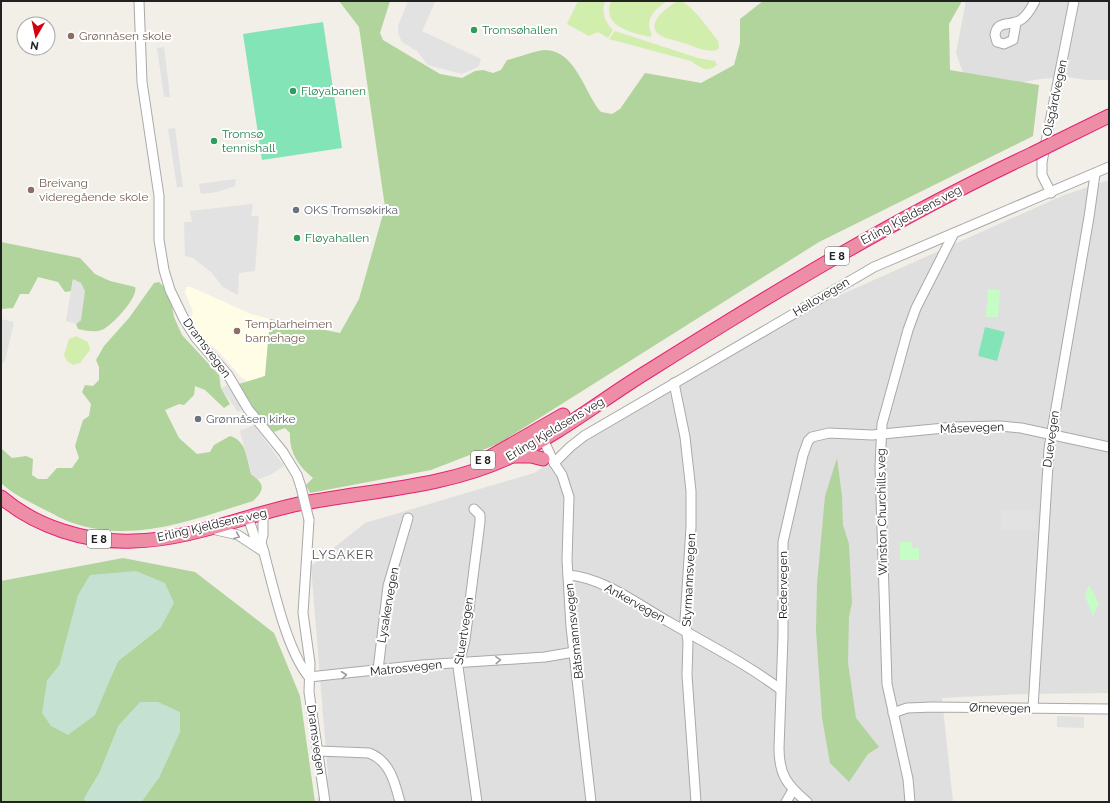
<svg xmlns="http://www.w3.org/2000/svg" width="1110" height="803" viewBox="0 0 1110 803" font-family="Raleway,sans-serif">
<rect width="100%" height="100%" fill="#f2eee8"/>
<g fill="#e0dfdf">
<polygon points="966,1 1109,1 1109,80 1087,80 1068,77 1040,79 1008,85 963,73 956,53"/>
<polygon points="1109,180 1109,693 1024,694 942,698 953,802 316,802 328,776 311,566 365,523 534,473 584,442 827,301 1064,195"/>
</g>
<polygon fill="#fffde5" points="186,287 191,287 251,314 270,319 265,376 248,382 242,378 219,352 203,338 191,318 193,312 185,292"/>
<g fill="#d2eead">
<path d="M578,1H605C601,13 605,22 613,30L608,38L598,32L589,36L567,24Z"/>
<path d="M611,1H667C654,10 644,20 652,35L650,37C633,33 601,27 611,1Z"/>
<path d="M678,1C690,1 710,31 718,41L719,47L717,50C707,53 693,46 684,43C677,41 669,39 663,37C641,26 667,7 678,1Z"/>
<path d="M615,31L698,58L715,61L717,65C706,74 700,67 691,61L609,39Z"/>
<polygon points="76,336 88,342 90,350 80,363 73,365 67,361 64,355 69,339"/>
</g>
<g fill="#b0d49b" fill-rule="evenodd">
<path d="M339,1H390L380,33L383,40L440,74L462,78L475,71L483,70L493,73L501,70L507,60C517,58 536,50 546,50C577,52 584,93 601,112L612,114L620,109L645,73L701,83L734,65L740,43V19L763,1H962L949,24L950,70L1039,85L1033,136L819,242L498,444L431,470L310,493L306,485L313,478C298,466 289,452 290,433L285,428L274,432L255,410L239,384L265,376L270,319L340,333L359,299L385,207L359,27Z"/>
<path d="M1,242L80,258L95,274L110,281L135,287C139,297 113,324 104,329C96,333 86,331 78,329L76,324L81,320L73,279L71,291L65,292L58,282L38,277L29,294H20L13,308L1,309Z"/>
<path d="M159,282L164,287L171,301L174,317L182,335L219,375L221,388L230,404L224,408L205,390L195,386L194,395L184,405L179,404L165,410L179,438L197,454L210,452L214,445L230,436C246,440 248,460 251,474C265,484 265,490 253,501C194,519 135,544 73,523C63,520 54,514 45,510C30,502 14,495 1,483V444L2,449L12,458L26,456L33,459L32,475L38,479H47L57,468H72L79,458L75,446L83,420L89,416L91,404L82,392L85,385L93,386L99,380V367L96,360L104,346L129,318L154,283Z"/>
<polygon points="837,458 842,496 843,525 849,544 852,603 849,617 848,663 856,718 879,747 868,754 849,782 830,763 822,718 816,630 817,584 825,496"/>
<path d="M123,558L195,572L274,633L300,696L315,802H141L160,776L119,725L100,772L84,799L86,802H1V581ZM161,627L118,661L108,683L47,681L59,666Z"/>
</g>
<g fill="#c5e1d2">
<polygon points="136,571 165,583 174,603 161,627 118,661 95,715 68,735 51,726 42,713 47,681 59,666 78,595 90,575"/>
<polygon points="140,702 158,702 180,712 180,732 160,776 141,802 86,802 84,799 100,772 119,725"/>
</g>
<g fill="#c5fdc5">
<polygon points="988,289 1000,290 998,317 986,317"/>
<polygon points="900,542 912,542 912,548 919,548 919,560 900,560"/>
<polygon points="1089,585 1099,603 1093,616 1085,596"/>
</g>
<g fill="#83e5b7">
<polygon points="323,22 342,148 262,160 243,34"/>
<polygon points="985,327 1005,332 997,361 978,356"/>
</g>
<g fill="#e2e2e2">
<polygon points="408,1 435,2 422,31 481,59 478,67 462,74 428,65 417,51 402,42 398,33 398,26"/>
<polygon points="164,47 170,97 164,97 157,48"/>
<polygon points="175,128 183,187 177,187 168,129"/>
<polygon points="236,179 235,186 217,192 201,194 199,184"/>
<polygon points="253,204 251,216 259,216 255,271 239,273 238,295 223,287 211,272 193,258 185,256 184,222 192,222 190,211"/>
<polygon points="73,279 81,283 85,291 81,320 76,324 66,321"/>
<polygon points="1,319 14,322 5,361 1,364"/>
<polygon points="227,385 243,409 238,412 221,388"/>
<polygon points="254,425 284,466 270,475 259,479 251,474 240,431"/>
<polygon points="1001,510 1037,510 1036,530 1001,530"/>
<polygon points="1057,716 1082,717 1084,718 1084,728 1057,727"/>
</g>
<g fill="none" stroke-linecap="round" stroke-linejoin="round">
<g stroke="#a9a9a9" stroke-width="11">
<g id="minor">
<polyline points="139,1 142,82 159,196 159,240 164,270 170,290 184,319 196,338 228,375 248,409 283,452 297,475 301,487"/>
<path d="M1016,23L1013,40L1004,44L997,42L995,35C997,19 1012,27 1022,19C1027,15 1032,7 1035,1"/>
<polyline points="1051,193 1042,175 1042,162 1074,1"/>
<polyline points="674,383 685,437 691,491 691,527 685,620 688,642 687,675 696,802"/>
<polyline points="540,437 544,441 554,463 562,475 569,497 567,560 571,627 591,802"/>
<polyline points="554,463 570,447 584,436 874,267 1109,167"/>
<polyline points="474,509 480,515 480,522 465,640 458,667 477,802"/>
<path d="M263,513V535L261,542C272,580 285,648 309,677"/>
<polyline points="248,517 255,538 261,542"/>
<polyline points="309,520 303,613 310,663 309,692 325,802"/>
<polyline points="212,529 238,535 264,552"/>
<path d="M568,575C602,577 639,605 669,622C707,644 745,663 780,689"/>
<polyline points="378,670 388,586 408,518"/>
<polyline points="309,677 422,665 545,657 574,652"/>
<polyline points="1033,708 1049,449 1089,217 1095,174"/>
<polyline points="893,713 907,708 933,707 1109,709"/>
<path d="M319,751L369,753C390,761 395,783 400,802"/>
<polyline points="786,802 793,790"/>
<path d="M807,802C787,785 779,775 779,748L783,636V542L803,455L808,441L812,437L829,433L872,435L955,427L1000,426L1021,428L1109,447"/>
<polyline points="910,802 908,779 887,684 880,466 882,424 908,330 916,308 954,233"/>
</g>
</g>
<g stroke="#e62073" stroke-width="15">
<g id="highway">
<polyline points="1058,141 1109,116"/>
<polyline points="513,456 531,456 543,459"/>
<polyline points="488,458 563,415"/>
<path d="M1,497C36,527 87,543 133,541C188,540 241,517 294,505C367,490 442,489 510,457C560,434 604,398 650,370C774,292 899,216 1032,154"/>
</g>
</g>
<use href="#minor" stroke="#fff" stroke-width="9"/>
<use href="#highway" stroke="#ed8da6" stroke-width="13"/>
<g stroke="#a9a9a9" stroke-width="11" stroke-linecap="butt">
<polyline id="minor-bridge" points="301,487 309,520"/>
</g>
<g stroke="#e62073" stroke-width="15" stroke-linecap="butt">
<polyline id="highway-bridge" points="1032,154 1058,141"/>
</g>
<use href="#minor-bridge" stroke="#fff" stroke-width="9"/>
<use href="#highway-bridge" stroke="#ed8da6" stroke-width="13"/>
</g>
<defs><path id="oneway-chevron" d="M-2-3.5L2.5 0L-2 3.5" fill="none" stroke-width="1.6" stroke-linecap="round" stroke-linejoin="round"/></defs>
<g stroke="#9c9c9c">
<use href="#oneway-chevron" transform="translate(237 536) rotate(23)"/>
<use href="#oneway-chevron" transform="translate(498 660) rotate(-3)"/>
<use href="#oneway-chevron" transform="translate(344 675) rotate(-7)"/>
</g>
<g fill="#2e9e5b" stroke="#fff" stroke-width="1.5">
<circle cx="474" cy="30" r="4"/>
<circle cx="293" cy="91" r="4"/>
<circle cx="214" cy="141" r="4"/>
<circle cx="297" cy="238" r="4"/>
</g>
<g fill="#8d6e63" stroke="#fff" stroke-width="1.5">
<circle cx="71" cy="36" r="4"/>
<circle cx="31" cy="190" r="4"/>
<circle cx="237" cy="331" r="4"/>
</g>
<g fill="#6b7280" stroke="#fff" stroke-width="1.5">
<circle cx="296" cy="210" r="4"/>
<circle cx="198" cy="419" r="4"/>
</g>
<g text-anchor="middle" stroke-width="4" stroke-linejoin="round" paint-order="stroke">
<g fill="#fff" stroke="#646464" stroke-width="1">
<rect x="825" y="247" width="24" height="18" rx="3"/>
<rect x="471" y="451" width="24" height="18" rx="3"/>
<rect x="87" y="530" width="24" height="18" rx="3"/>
</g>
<g font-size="11" font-weight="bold" fill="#222">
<text x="837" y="260">E 8</text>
<text x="483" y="464">E 8</text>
<text x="99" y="543">E 8</text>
</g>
<g font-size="12" fill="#27864d" stroke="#fff" text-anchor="start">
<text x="482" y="34">Tromsøhallen</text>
<text x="301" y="95">Fløyabanen</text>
<text x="222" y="138">Tromsø<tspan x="222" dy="14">tennishall</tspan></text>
<text x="305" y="242">Fløyahallen</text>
</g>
<g font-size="12" fill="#785e54" stroke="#fff" text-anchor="start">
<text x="79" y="40">Grønnåsen skole</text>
<text x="39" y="187">Breivang<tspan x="39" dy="14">videregående skole</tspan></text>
<text x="245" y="328">Templarheimen<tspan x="245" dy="14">barnehage</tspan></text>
</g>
<g font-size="12" fill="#222" stroke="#fff">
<text transform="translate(1055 98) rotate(-78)" y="4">Olsgårdvegen</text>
<text transform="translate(911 215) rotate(-28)" y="4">Erling Kjeldsens veg</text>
<text transform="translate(821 297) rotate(-31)" y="4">Heilovegen</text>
<text transform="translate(207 348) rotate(53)" y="4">Dramsvegen</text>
<text transform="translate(972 428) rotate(-2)" y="4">Måsevegen</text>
<text transform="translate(555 429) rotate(-31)" y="4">Erling Kjeldsens veg</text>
<text transform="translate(1051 439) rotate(-82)" y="4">Duevegen</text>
<text transform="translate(882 512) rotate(-91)" y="4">Winston Churchills veg</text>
<text transform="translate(212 525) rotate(-13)" y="4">Erling Kjeldsens veg</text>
<text transform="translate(689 580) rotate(-87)" y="4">Styrmannsvegen</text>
<text transform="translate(783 585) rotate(-90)" y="4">Redervegen</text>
<text transform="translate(635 603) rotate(29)" y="4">Ankervegen</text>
<text transform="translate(388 605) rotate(-80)" y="4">Lysakervegen</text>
<text transform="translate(464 631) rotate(-81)" y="4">Stuertvegen</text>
<text transform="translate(574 631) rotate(-96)" y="4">Båtsmannsvegen</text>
<text transform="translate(406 668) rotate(-6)" y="4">Matrosvegen</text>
<text transform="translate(1000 708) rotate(1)" y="4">Ørnevegen</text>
<text transform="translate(316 740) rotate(82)" y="4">Dramsvegen</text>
</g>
<g font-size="12" fill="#5b616d" stroke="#fff" text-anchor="start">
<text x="304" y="214">OKS Tromsøkirka</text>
<text x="206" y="423">Grønnåsen kirke</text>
</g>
<g font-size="13" letter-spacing="1" fill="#555" stroke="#fff">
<text x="343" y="559">LYSAKER</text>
</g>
</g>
<rect width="1110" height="803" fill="none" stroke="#222222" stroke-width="4"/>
<g transform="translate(36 36) rotate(189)"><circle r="19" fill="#ffffff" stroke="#a7a7a7"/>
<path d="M0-3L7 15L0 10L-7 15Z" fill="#d40011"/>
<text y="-6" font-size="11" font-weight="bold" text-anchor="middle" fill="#222222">N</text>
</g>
</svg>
